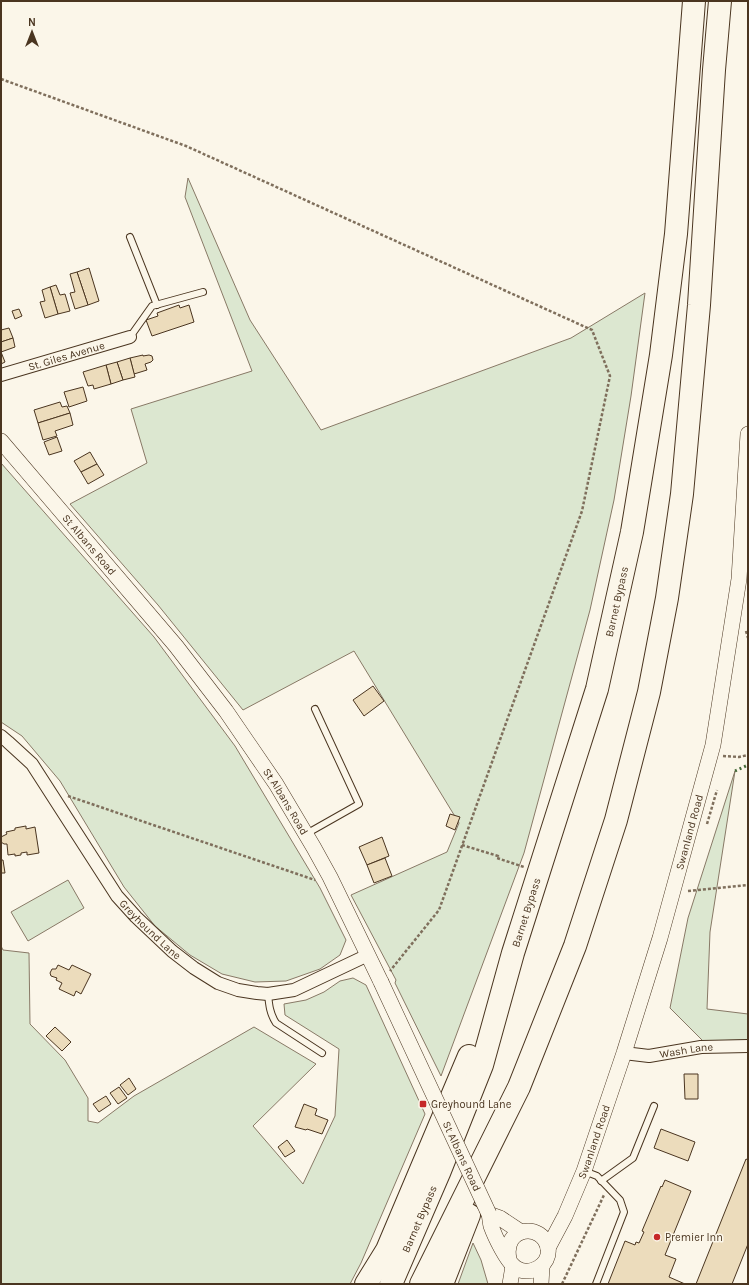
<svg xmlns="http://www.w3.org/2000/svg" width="749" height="1285" viewBox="0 0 749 1285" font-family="Karla,sans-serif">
<rect width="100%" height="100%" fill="#fbf6e9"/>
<g fill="#dce7d0" stroke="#887966">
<polygon points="188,178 250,320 321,430 571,338 645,293 631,396 614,500 590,610 524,853 441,1076 395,983 396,980 351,895 447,852 459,823 354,651 243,710 158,605 70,504 147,463 131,409 252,371 185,197"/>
<polygon points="1,463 154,637 235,746 320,888 346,940 340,955 320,969 286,981 255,982 222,974 190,955 155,926 124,887 60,781 22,736 1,722"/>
<polygon points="735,771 710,932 707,1009 748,1014 748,1040 703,1041 670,1008 688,918"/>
<polygon points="68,880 84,908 28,941 11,912"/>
<polygon points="1,946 3,950 29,953 30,1024 65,1060 88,1098 88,1121 98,1123 134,1096 254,1027 316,1064 253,1126 303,1184 335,1116 339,1049 285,1015 284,1004 306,1000 324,992 340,981 353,978 366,985 425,1114 361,1263 350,1284 1,1284"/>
<polygon points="473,1243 481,1260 488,1284 458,1284"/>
</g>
<g fill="#ecdcbc" stroke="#4a3520">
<polygon points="89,268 99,301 88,305 77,272"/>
<polygon points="77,272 88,305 75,309 70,293 75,292 70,274"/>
<polygon points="56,285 60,295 65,294 70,311 58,314 50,287"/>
<polygon points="50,287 58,314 45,318 40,302 45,301 42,290"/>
<polygon points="179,305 180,308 189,305 194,322 152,336 146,320 158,316 157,313"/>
<polygon points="19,309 22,316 15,319 12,311"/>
<polygon points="9,328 13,338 1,342 1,330"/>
<polygon points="13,338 15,347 1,352 5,362 1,364 1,342"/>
<polygon points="143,355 143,356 149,355 152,356 153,360 151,362 145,364 147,370 134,374 130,358"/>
<polygon points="130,358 135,377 123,380 117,362"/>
<polygon points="117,362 123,380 111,384 106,365"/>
<polygon points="106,365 111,384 94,389 93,385 88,386 83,372"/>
<polygon points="83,387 87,401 69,407 64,392"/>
<polygon points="60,402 62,407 67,406 70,413 38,423 34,410"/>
<polygon points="70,413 73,425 55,431 57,436 43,440 38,423"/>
<polygon points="57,437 62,451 49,455 44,442"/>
<polygon points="90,452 97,464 81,472 74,461"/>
<polygon points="97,464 104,475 88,484 81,472"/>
<polygon points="373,686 384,701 364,716 353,700"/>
<polygon points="450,814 460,817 455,830 446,826"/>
<polygon points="26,826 26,829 35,827 39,853 27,855 27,852 21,853 21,855 15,856 15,854 8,855 7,844 4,844 1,842 1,837 7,834 6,832 15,830 15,828"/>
<polygon points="382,837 389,856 367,865 359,847"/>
<polygon points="385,858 392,876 374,883 367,865"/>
<polygon points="1,859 1,860 3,860 5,873 1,873"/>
<polygon points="58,965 69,970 72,965 91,974 81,994 76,991 74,996 59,989 62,983 56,980 57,978 51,976 50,973 52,969 56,969"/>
<polygon points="55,1027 71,1042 62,1051 46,1036"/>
<polygon points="684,1074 698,1074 698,1099 685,1099"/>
<polygon points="129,1078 136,1089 128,1095 120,1085"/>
<polygon points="119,1087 127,1098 118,1104 110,1093"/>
<polygon points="106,1096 111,1104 99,1112 93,1104"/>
<polygon points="304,1104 317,1109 315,1115 328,1120 322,1134 307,1129 306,1130 295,1127"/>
<polygon points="661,1129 695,1142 688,1161 654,1148"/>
<polygon points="287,1140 295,1151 285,1157 278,1147"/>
<polygon points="746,1159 748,1160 748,1244 732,1284 696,1284"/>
<polygon points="665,1180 691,1191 665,1255 676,1259 669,1277 685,1284 608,1284 625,1241 635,1245 636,1242 639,1243 644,1232 642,1231 661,1186 662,1187"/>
</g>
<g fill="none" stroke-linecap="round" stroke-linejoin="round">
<g stroke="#4a3520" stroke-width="8">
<g id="service">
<polyline points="130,237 157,305"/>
<polyline points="130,337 152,306 203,292"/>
<polyline points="306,834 359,804 315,709"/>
<path d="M268,994C269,1005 270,1014 276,1023L322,1053"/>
<polyline points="584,1171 597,1176 620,1200 624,1212 596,1284"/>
<polyline points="601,1181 633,1158 654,1106"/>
</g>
</g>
<g stroke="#4a3520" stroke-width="14">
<g id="minor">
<path id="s1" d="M1,375L130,337"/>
<path id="s2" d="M1,736L8,742L32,764L117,896L136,917L172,951L194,968L218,983L238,990L257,993L268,994L294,990L368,955"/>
<path id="s3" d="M624,1053L649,1056L701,1047L748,1046"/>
</g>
</g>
<g stroke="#4a3520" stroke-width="16">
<g id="tertiary">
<path id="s4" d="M1,441L176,646L226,711L276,784L314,848L330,877L381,982"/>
<path id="s5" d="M548,1248L565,1216L584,1171L624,1053L660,938L713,745L739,579L748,434"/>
<path d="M509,1259C502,1226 543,1222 548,1248C551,1265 530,1277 516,1268C507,1262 495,1237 491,1226C490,1222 490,1218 489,1214L500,1218L521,1232"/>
<polyline points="510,1284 513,1266"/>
<polyline points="541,1284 542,1266"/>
</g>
</g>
<g stroke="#4a3520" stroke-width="24">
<g id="motorway">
<polyline points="366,1284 387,1250 469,1056"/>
<path id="s6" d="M391,1284L439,1173L482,1065L513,953L597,689L632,532L661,355L676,234L694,1"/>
<polyline points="421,1284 519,1087 575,946 616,820 649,692 667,598 682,494 699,305 714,70 720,1"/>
<polyline points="442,1284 469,1215"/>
</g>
</g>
<g stroke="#7f6f5c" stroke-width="2.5" stroke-dasharray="3 2" stroke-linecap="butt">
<polyline points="1,79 186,146 592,330 610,376 582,511 439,910 390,971"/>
<polyline points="746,631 748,638"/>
<polyline points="723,756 739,757 748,755"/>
<polyline points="68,796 315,880"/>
<polyline points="707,824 717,790"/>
<polyline points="462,845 498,856 497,858 524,867"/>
<polyline points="688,891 748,885"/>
<polyline points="562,1284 604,1195"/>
</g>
<use href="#service" stroke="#fbf6e9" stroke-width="6"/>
<use href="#minor" stroke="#fbf6e9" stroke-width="12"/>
<use href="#tertiary" stroke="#fbf6e9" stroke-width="15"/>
<use href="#motorway" stroke="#fbf6e9" stroke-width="22"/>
<g stroke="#4a3520" stroke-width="16" stroke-linecap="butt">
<g id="tertiary-bridge">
<path id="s7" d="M381,982L489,1214"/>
</g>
</g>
<use href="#tertiary-bridge" stroke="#fbf6e9" stroke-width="15"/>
<polyline stroke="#436837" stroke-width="3" stroke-dasharray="2 3" stroke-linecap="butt" points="735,771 748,765"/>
</g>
<g fill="#c62828" stroke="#fbf6e9" stroke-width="1.5">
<rect x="419" y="1100" width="8" height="8" rx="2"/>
<circle cx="657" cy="1237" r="4"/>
</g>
<g text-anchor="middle" stroke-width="3" stroke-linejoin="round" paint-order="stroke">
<g font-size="11" fill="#4a3520" stroke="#fbf6e9">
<text dy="4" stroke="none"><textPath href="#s1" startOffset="68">St. Giles Avenue</textPath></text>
<text dy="4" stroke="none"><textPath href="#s4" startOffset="136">St Albans Road</textPath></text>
<text dy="4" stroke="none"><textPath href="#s6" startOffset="720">Barnet Bypass</textPath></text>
<text dy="4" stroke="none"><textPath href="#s4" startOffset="460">St Albans Road</textPath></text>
<text dy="4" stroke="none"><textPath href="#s5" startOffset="440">Swanland Road</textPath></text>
<text dy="4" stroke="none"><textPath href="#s6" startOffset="396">Barnet Bypass</textPath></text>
<text dy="4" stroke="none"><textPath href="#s2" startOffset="246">Greyhound Lane</textPath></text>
<text dy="4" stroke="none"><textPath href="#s3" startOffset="63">Wash Lane</textPath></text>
<text dy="4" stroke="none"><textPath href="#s5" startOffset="116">Swanland Road</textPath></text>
<text dy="4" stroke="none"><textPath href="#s7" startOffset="192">St Albans Road</textPath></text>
<text dy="4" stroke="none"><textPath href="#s6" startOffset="71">Barnet Bypass</textPath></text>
</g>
<g font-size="11" fill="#4a3520" stroke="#fbf6e9" text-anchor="start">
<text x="431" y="1108">Greyhound Lane</text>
<text x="665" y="1241">Premier Inn</text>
</g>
</g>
<rect width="749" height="1285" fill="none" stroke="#4a3520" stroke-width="4"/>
<g transform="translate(32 32)" stroke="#fbf6e9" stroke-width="3" paint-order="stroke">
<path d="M0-3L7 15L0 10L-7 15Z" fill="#4a3520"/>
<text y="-6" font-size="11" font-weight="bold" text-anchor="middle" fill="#4a3520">N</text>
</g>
</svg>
